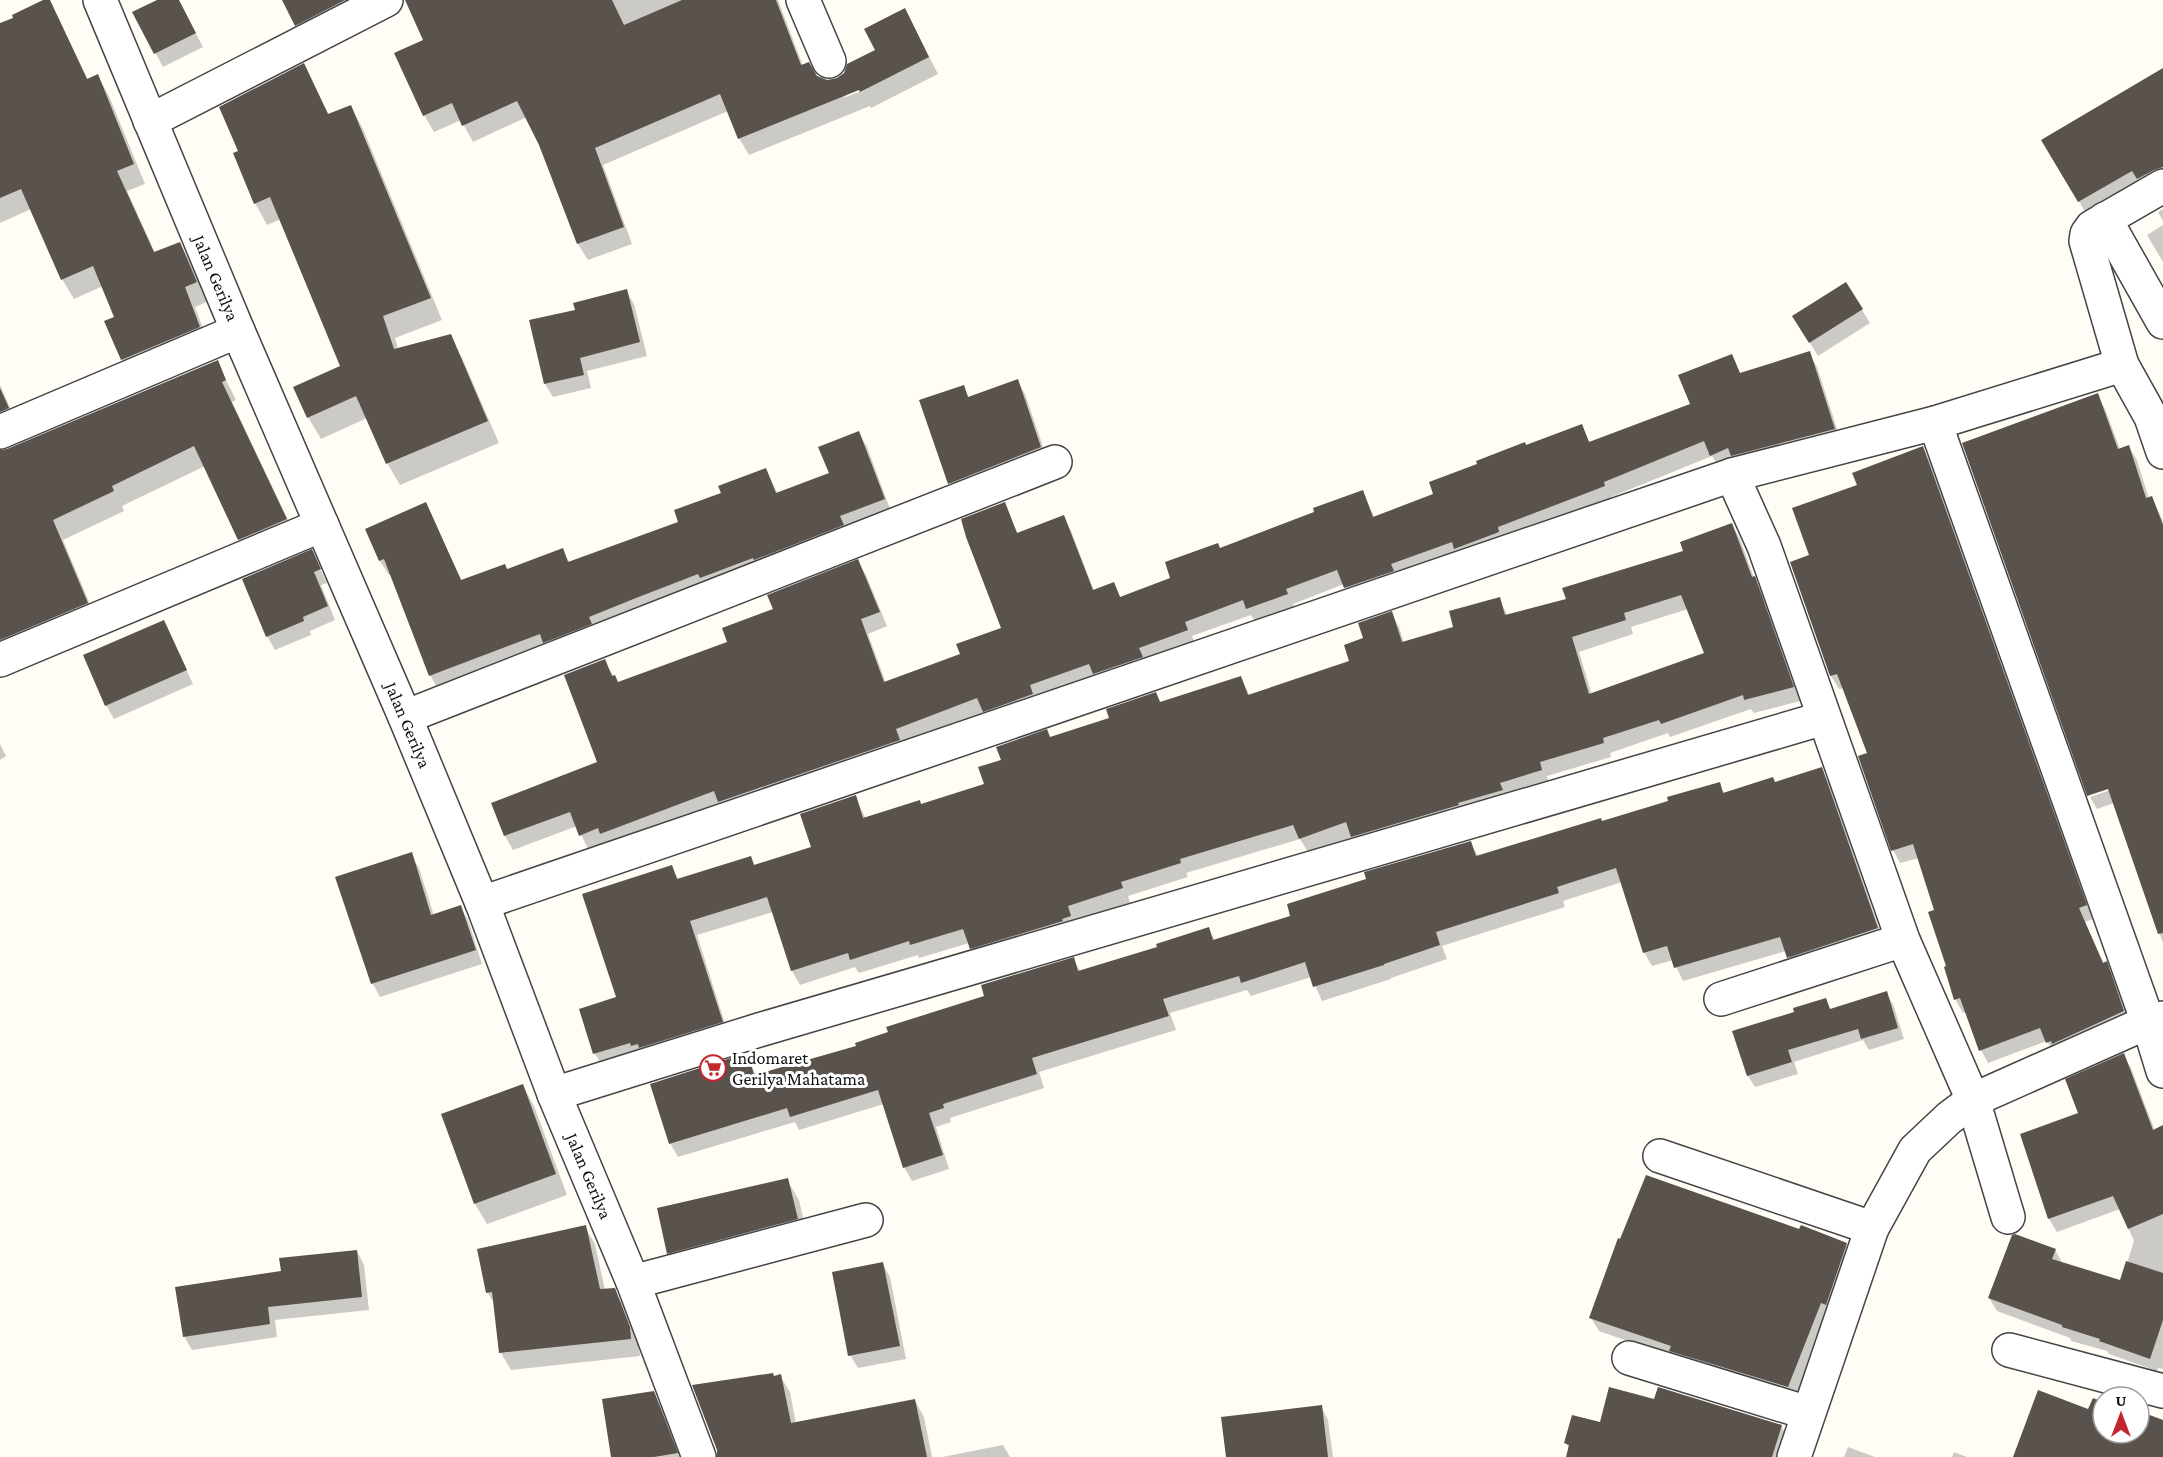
<svg xmlns="http://www.w3.org/2000/svg" width="2163" height="1457" viewBox="0 0 2163 1457" font-family="'Crimson Pro',serif">
<rect width="100%" height="100%" fill="#fffdf5"/>
<g fill="#0003" fill-rule="evenodd">
<polygon points="47,0 59,19 88,80 98,76 109,96 145,184 127,191 155,253 180,243 191,263 207,302 195,307 210,347 133,379 122,360 106,322 116,318 103,286 74,299 62,279 31,209 0,223 0,25 16,18"/>
<polygon points="161,0 178,0 203,47 163,67 134,13"/>
<polygon points="284,0 387,0 306,41"/>
<path d="M449,0H778L803,66L819,79L827,81L837,79L914,27L938,74L871,108L870,106L749,155L739,138L728,111L603,165L632,244L588,260L578,244L541,145L527,117L473,142L461,120L434,132L424,115L425,41ZM865,86L867,89L843,98L849,93Z"/>
<polygon points="304,65 329,115 351,107 363,129 442,320 395,338 398,349 450,336 462,358 499,443 400,485 387,463 367,418 321,439 308,417 342,366 281,219 267,225 255,203 240,152"/>
<polygon points="2163,69 2163,183 2087,215 2043,140"/>
<polygon points="2163,209 2163,221 2158,212"/>
<polygon points="2163,225 2163,262 2147,235"/>
<polygon points="1846,284 1870,323 1818,356 1802,330"/>
<polygon points="626,291 634,304 647,356 587,371 591,388 553,397 545,384 576,311"/>
<polygon points="1809,353 1817,367 1842,444 1720,469 1712,456 1611,497 1612,500 1354,602 1344,584 1293,604 1295,608 1256,623 1251,615 1192,636 1195,644 992,725 985,712 903,744 610,847 607,842 588,849 577,826 513,850 505,836 493,803 599,763 604,661 618,683 729,642 775,610 857,561 866,575 887,626 868,634 886,683 962,655 1003,629 1004,504 1018,534 1063,517 1071,531 1094,591 1113,584 1121,598 1172,579 1220,550 1316,513 1362,492 1375,518 1435,495 1526,446 1581,426 1590,443 1692,405 1731,356 1741,375"/>
<polygon points="217,362 236,400 232,402 297,539 250,559 239,539 205,466 122,506 124,511 63,540 98,623 0,664 0,452 8,451"/>
<polygon points="1017,381 1025,394 1048,461 957,496 950,483 963,387 969,398"/>
<polygon points="0,385 19,428 0,438"/>
<polygon points="2097,395 2105,409 2120,449 2129,447 2137,460 2149,499 2152,498 2163,521 2163,943 2114,803 2097,809 2090,797 2116,788"/>
<polygon points="859,433 867,447 892,514 438,689 430,675 391,574 389,575 380,561 367,530 425,504 462,581 508,571 562,550 570,563 680,523 723,494 766,470 778,494 831,474"/>
<polygon points="1923,448 1930,462 2093,919 2085,922 2104,964 2106,963 2114,977 2131,1025 2055,1055 2047,1041 1988,1063 1981,1050 1967,1012 1963,1013 1955,999 1936,911 1919,858 1900,863 1893,850 1869,754 1844,688 1839,689 1831,676 1811,556 1859,486"/>
<path d="M1732,525L1740,539L1754,578L1762,592L1800,701L1754,713L1751,709L1670,737L1668,733L1610,753L1611,757L1547,776L1549,784L1361,850L1353,837L1308,852L1300,839L1186,873L1188,877L1128,896L1130,903L1075,920L1078,930L979,962L969,943L919,958L918,955L859,973L855,967L800,985L792,971L773,912L697,935L729,1036L603,1067L595,1054L672,867L679,880L751,858L755,866L813,848L855,797L866,819L921,805L986,785L1003,760L1050,738L1111,719L1156,694L1161,703L1241,678L1250,696L1351,662L1365,639L1391,613L1399,627L1404,643L1455,628L1499,599L1508,616L1568,600L1685,552ZM1688,609L1705,654L1592,695L1579,652L1633,634L1631,627Z"/>
<polygon points="311,551 327,583 321,585 335,620 310,631 311,635 275,650 267,636"/>
<polygon points="164,622 193,684 114,719 106,705"/>
<polygon points="0,744 6,756 0,760"/>
<polygon points="1821,769 1829,783 1884,942 1796,971 1786,951 1683,981 1673,960 1652,966 1644,952 1622,882 1563,901 1565,907 1442,946 1447,959 1391,978 1391,979 1322,1001 1311,977 1251,996 1247,990 1170,1013 1176,1030 1039,1072 1044,1088 950,1118 951,1122 936,1127 949,1169 912,1181 904,1167 884,1104 799,1130 795,1122 678,1157 670,1143 733,1059 739,1068 750,1065 757,1076 858,1047 986,997 1073,959 1081,972 1159,948 1209,929 1215,941 1292,917 1368,879 1470,843 1479,857 1670,802 1719,783 1725,794 1775,783"/>
<polygon points="411,854 419,868 434,916 460,907 468,920 482,964 380,997 373,984 336,878"/>
<polygon points="1886,993 1893,1004 1904,1039 1869,1050 1863,1040 1794,1062 1798,1074 1755,1087 1748,1076 1734,1032 1796,1013 1825,1000 1831,1011"/>
<polygon points="2123,1055 2131,1068 2163,1152 2163,1369 2158,1368 2157,1371 2109,1354 2107,1351 2071,1341 2070,1338 1997,1311 1989,1298 2055,1250 2063,1264 2121,1282 2134,1241 2120,1209 2057,1232 2049,1219 2021,1135 2080,1114"/>
<polygon points="523,1086 534,1106 567,1195 487,1224 475,1204 443,1115"/>
<polygon points="787,1180 799,1200 808,1239 680,1273 668,1253"/>
<polygon points="585,1227 595,1244 605,1290 614,1289 624,1307 639,1346 640,1356 511,1370 501,1353 495,1305 488,1293"/>
<polygon points="1800,1231 1846,1244 1854,1258 1795,1400 1599,1331 1591,1318 1621,1241"/>
<polygon points="357,1251 364,1265 369,1310 275,1320 277,1337 192,1350 184,1336 282,1272"/>
<polygon points="883,1264 890,1277 906,1359 858,1368 850,1355"/>
<polygon points="780,1376 790,1392 796,1424 915,1401 924,1417 932,1457 744,1457 773,1377"/>
<polygon points="653,1393 662,1408 681,1457 613,1457"/>
<polygon points="1655,1401 1781,1426 1790,1442 1786,1457 1568,1457 1570,1450 1566,1443 1601,1424"/>
<polygon points="1321,1406 1328,1420 1333,1457 1228,1457"/>
<polygon points="1003,1445 1010,1457 942,1457"/>
<polygon points="1848,1447 1875,1457 1844,1457"/>
<polygon points="1954,1452 1967,1457 1952,1457"/>
</g>
<g fill="#5a524d" fill-rule="evenodd">
<polygon points="43,0 50,0 87,79 98,74 134,164 117,171 154,252 180,242 197,282 185,287 200,327 121,360 104,321 114,317 93,266 61,280 21,189 0,198 0,23 13,18 12,15"/>
<polygon points="157,0 179,0 196,33 154,54 132,12"/>
<polygon points="282,0 345,0 295,26"/>
<polygon points="405,0 612,0 624,25 682,0 776,0 801,65 809,62 817,76 827,80 837,78 844,73 847,64 875,50 864,29 905,8 929,57 860,92 859,90 738,139 720,94 595,148 624,227 577,244 539,145 517,101 462,126 452,103 423,116 394,53 423,40"/>
<polygon points="304,63 328,114 351,105 431,298 383,316 394,349 451,334 488,421 386,464 356,396 307,418 293,387 340,366 270,197 254,204 233,153 238,151 219,107"/>
<polygon points="2163,68 2163,167 2154,170 2137,179 2132,171 2078,202 2041,140"/>
<polygon points="1846,282 1863,309 1809,343 1792,316"/>
<polygon points="627,289 640,342 580,358 584,375 544,384 529,320 575,310 573,303"/>
<polygon points="1810,351 1835,429 1731,456 1728,448 1710,456 1704,441 1604,482 1605,486 1498,527 1499,532 1454,549 1452,542 1391,564 1394,571 1344,588 1337,570 1286,589 1288,594 1246,609 1243,600 1185,622 1188,630 1139,648 1143,657 1093,674 1089,664 1030,685 1033,694 983,712 977,698 896,729 900,740 718,802 714,791 600,834 598,828 579,836 570,812 504,836 491,803 597,762 564,675 605,659 612,676 615,675 618,682 727,642 722,628 773,609 767,595 858,559 880,612 861,619 884,682 960,654 956,644 1001,628 966,537 961,519 1005,502 1017,533 1064,515 1093,590 1114,582 1120,597 1170,578 1165,562 1218,543 1220,548 1314,512 1313,508 1363,490 1373,517 1433,494 1429,482 1477,464 1476,461 1525,442 1526,445 1582,424 1589,442 1690,404 1678,375 1732,354 1740,373"/>
<polygon points="218,360 226,380 222,382 287,519 238,540 194,446 112,486 114,491 53,520 88,603 0,640 0,450 7,449"/>
<polygon points="1018,379 1041,447 948,484 919,400 964,385 968,397"/>
<polygon points="0,388 9,408 0,412"/>
<polygon points="2098,393 2118,449 2129,445 2146,498 2152,496 2163,525 2163,933 2158,934 2108,789 2087,796 1962,443"/>
<polygon points="859,431 885,499 840,516 844,525 754,560 753,558 700,578 698,574 636,598 589,617 592,624 543,643 540,634 429,676 384,559 379,561 365,529 426,502 461,580 505,564 507,569 563,548 568,562 678,522 674,510 721,493 718,486 766,468 776,493 829,473 818,447"/>
<polygon points="1923,446 2087,905 2079,908 2103,963 2107,961 2124,1011 2052,1044 2051,1041 2046,1043 2040,1028 1979,1051 1960,998 1954,1000 1944,967 1946,966 1928,912 1934,910 1913,844 1891,851 1858,756 1867,753 1837,674 1830,676 1790,562 1809,555 1792,508 1857,485 1852,473"/>
<path d="M1732,523L1752,577L1755,576L1794,687L1744,700L1743,695L1661,724L1659,720L1603,738L1604,743L1540,762L1542,770L1500,783L1503,790L1458,803L1459,805L1351,837L1346,822L1299,839L1293,825L1180,859L1181,863L1121,882L1123,888L1068,906L1071,916L1062,919L1063,921L970,949L963,929L910,945L909,941L850,960L848,953L791,971L767,897L690,921L723,1022L639,1048L638,1044L631,1046L630,1043L593,1054L579,1009L616,997L582,894L672,865L677,879L751,856L754,865L811,847L800,814L856,795L863,818L920,800L921,804L984,784L978,767L1001,760L996,747L1047,729L1050,737L1109,718L1106,709L1156,692L1160,702L1241,676L1248,695L1349,661L1344,645L1363,638L1358,623L1392,611L1402,642L1453,627L1449,611L1500,597L1505,615L1566,599L1562,588L1683,551L1680,542ZM1681,595L1704,653L1589,694L1572,637L1626,620L1624,613Z"/>
<polygon points="312,549 321,569 314,572 328,606 303,617 304,621 266,637 242,579"/>
<polygon points="164,620 187,670 105,706 83,655"/>
<polygon points="1822,767 1878,928 1787,958 1780,937 1674,968 1667,946 1643,953 1616,868 1557,887 1559,893 1436,932 1440,945 1384,964 1384,965 1313,987 1305,962 1241,983 1239,976 1163,999 1169,1016 1032,1058 1037,1074 943,1104 944,1108 929,1113 943,1155 903,1168 878,1090 790,1117 787,1108 669,1144 650,1084 734,1057 737,1067 751,1063 754,1075 856,1046 855,1043 888,1032 886,1027 984,996 981,985 1074,957 1078,971 1157,947 1156,944 1209,927 1213,940 1290,916 1287,904 1366,879 1364,872 1471,841 1476,856 1601,818 1602,821 1668,801 1667,797 1720,782 1723,793 1773,777 1775,782"/>
<polygon points="412,852 431,915 461,905 476,950 371,984 335,877"/>
<polygon points="1887,991 1898,1028 1861,1039 1858,1029 1788,1050 1792,1062 1747,1076 1732,1031 1794,1012 1793,1008 1826,998 1830,1009"/>
<polygon points="2124,1053 2153,1130 2163,1125 2163,1214 2128,1229 2113,1196 2048,1219 2020,1134 2078,1113 2065,1079"/>
<polygon points="523,1084 556,1174 474,1204 441,1114"/>
<polygon points="1646,1175 1799,1229 1801,1225 1847,1243 1826,1305 1821,1303 1788,1387 1669,1351 1671,1346 1589,1318 1618,1238 1620,1239"/>
<polygon points="788,1178 798,1219 667,1254 657,1208"/>
<polygon points="586,1225 600,1289 615,1288 630,1327 631,1339 499,1353 492,1292 486,1293 477,1249"/>
<polygon points="2015,1234 2056,1249 2052,1259 2120,1280 2126,1261 2163,1273 2163,1320 2150,1359 2099,1341 2100,1339 2062,1327 2062,1325 1988,1298 2012,1235"/>
<polygon points="357,1250 362,1297 268,1307 270,1324 183,1337 175,1287 281,1271 279,1258"/>
<polygon points="883,1262 900,1346 848,1356 832,1272"/>
<polygon points="773,1373 774,1376 781,1374 791,1423 915,1399 927,1457 717,1457 717,1450 692,1385"/>
<polygon points="1609,1387 1654,1399 1658,1387 1782,1425 1772,1457 1566,1457 1569,1445 1564,1443 1572,1415 1600,1422"/>
<polygon points="2038,1390 2088,1409 2093,1398 2103,1402 2103,1433 2139,1433 2139,1411 2163,1420 2163,1457 2013,1457"/>
<polygon points="654,1391 678,1453 654,1457 611,1457 602,1399"/>
<polygon points="1322,1405 1328,1457 1226,1457 1221,1417"/>
</g>
<g fill="none" stroke-linecap="round" stroke-linejoin="round">
<g stroke="#444" stroke-width="36">
<g id="minor">
<polyline points="100,0 238,331 405,717 482,903 554,1094 633,1282 699,1457"/>
<polyline points="803,0 829,61"/>
<polyline points="150,121 386,0"/>
<polyline points="2163,186 2092,227 2087,234 2086,241 2122,365 2151,417 2163,452"/>
<polyline points="2105,219 2163,322"/>
<polyline points="1935,423 2148,1022 2163,1071"/>
<polyline points="0,432 238,331"/>
<polyline points="1732,475 1764,546 1903,940 1973,1100 2008,1217"/>
<polyline points="0,660 322,525"/>
<polyline points="405,717 1055,462"/>
<polyline points="482,903 1732,475 1935,423 2122,365"/>
<polyline points="1721,999 1903,940"/>
<polyline points="554,1094 759,1030 1824,718"/>
<polyline points="1660,1156 1872,1228"/>
<polyline points="633,1282 866,1220"/>
<polyline points="2009,1350 2163,1391"/>
<polyline points="1629,1358 1808,1413"/>
<polyline points="1794,1457 1872,1228 1915,1150 1949,1118 1973,1100 2148,1022 2163,1018"/>
</g>
</g>
<use href="#minor" stroke="#fff" stroke-width="33"/>
</g>
<defs>
<g id="supermarket-ring" transform="scale(1.35)"><circle r="9.5" fill="#fff" stroke="#c4262e" stroke-width="1.5"/><path d="M-6-5.5h2.5l.6 2H6L4.5 2H-2.5L-4.4-4H-6ZM-1.5 3.2a1.3 1.3 0 1 0 .1 0ZM3 3.2a1.3 1.3 0 1 0 .1 0Z" fill="#c4262e"/></g>
</defs>
<g fill-rule="evenodd">
<use href="#supermarket-ring" x="713" y="1068"/>
</g>
<g text-anchor="middle" stroke-width="6" stroke-linejoin="round" paint-order="stroke">
<g font-size="18" fill="#111" stroke="#fff">
<text transform="translate(216 278) rotate(67)" y="6">Jalan Gerilya</text>
<text transform="translate(408 725) rotate(67)" y="6">Jalan Gerilya</text>
<text transform="translate(589 1176) rotate(67)" y="6">Jalan Gerilya</text>
</g>
<g font-size="18" fill="#111" stroke="#fff" text-anchor="start">
<text x="732" y="1064">Indomaret<tspan x="732" dy="21">Gerilya Mahatama</tspan></text>
</g>
</g>
<g transform="translate(2121 1415)"><circle r="28" fill="#ffffff" stroke="#a0a0a0" stroke-width="1.5"/>
<path d="M0-4.5L10 22L0 15L-10 22Z" fill="#c4262e"/>
<text y="-9" font-size="16" font-weight="bold" text-anchor="middle" fill="#111111">U</text>
</g>
</svg>
